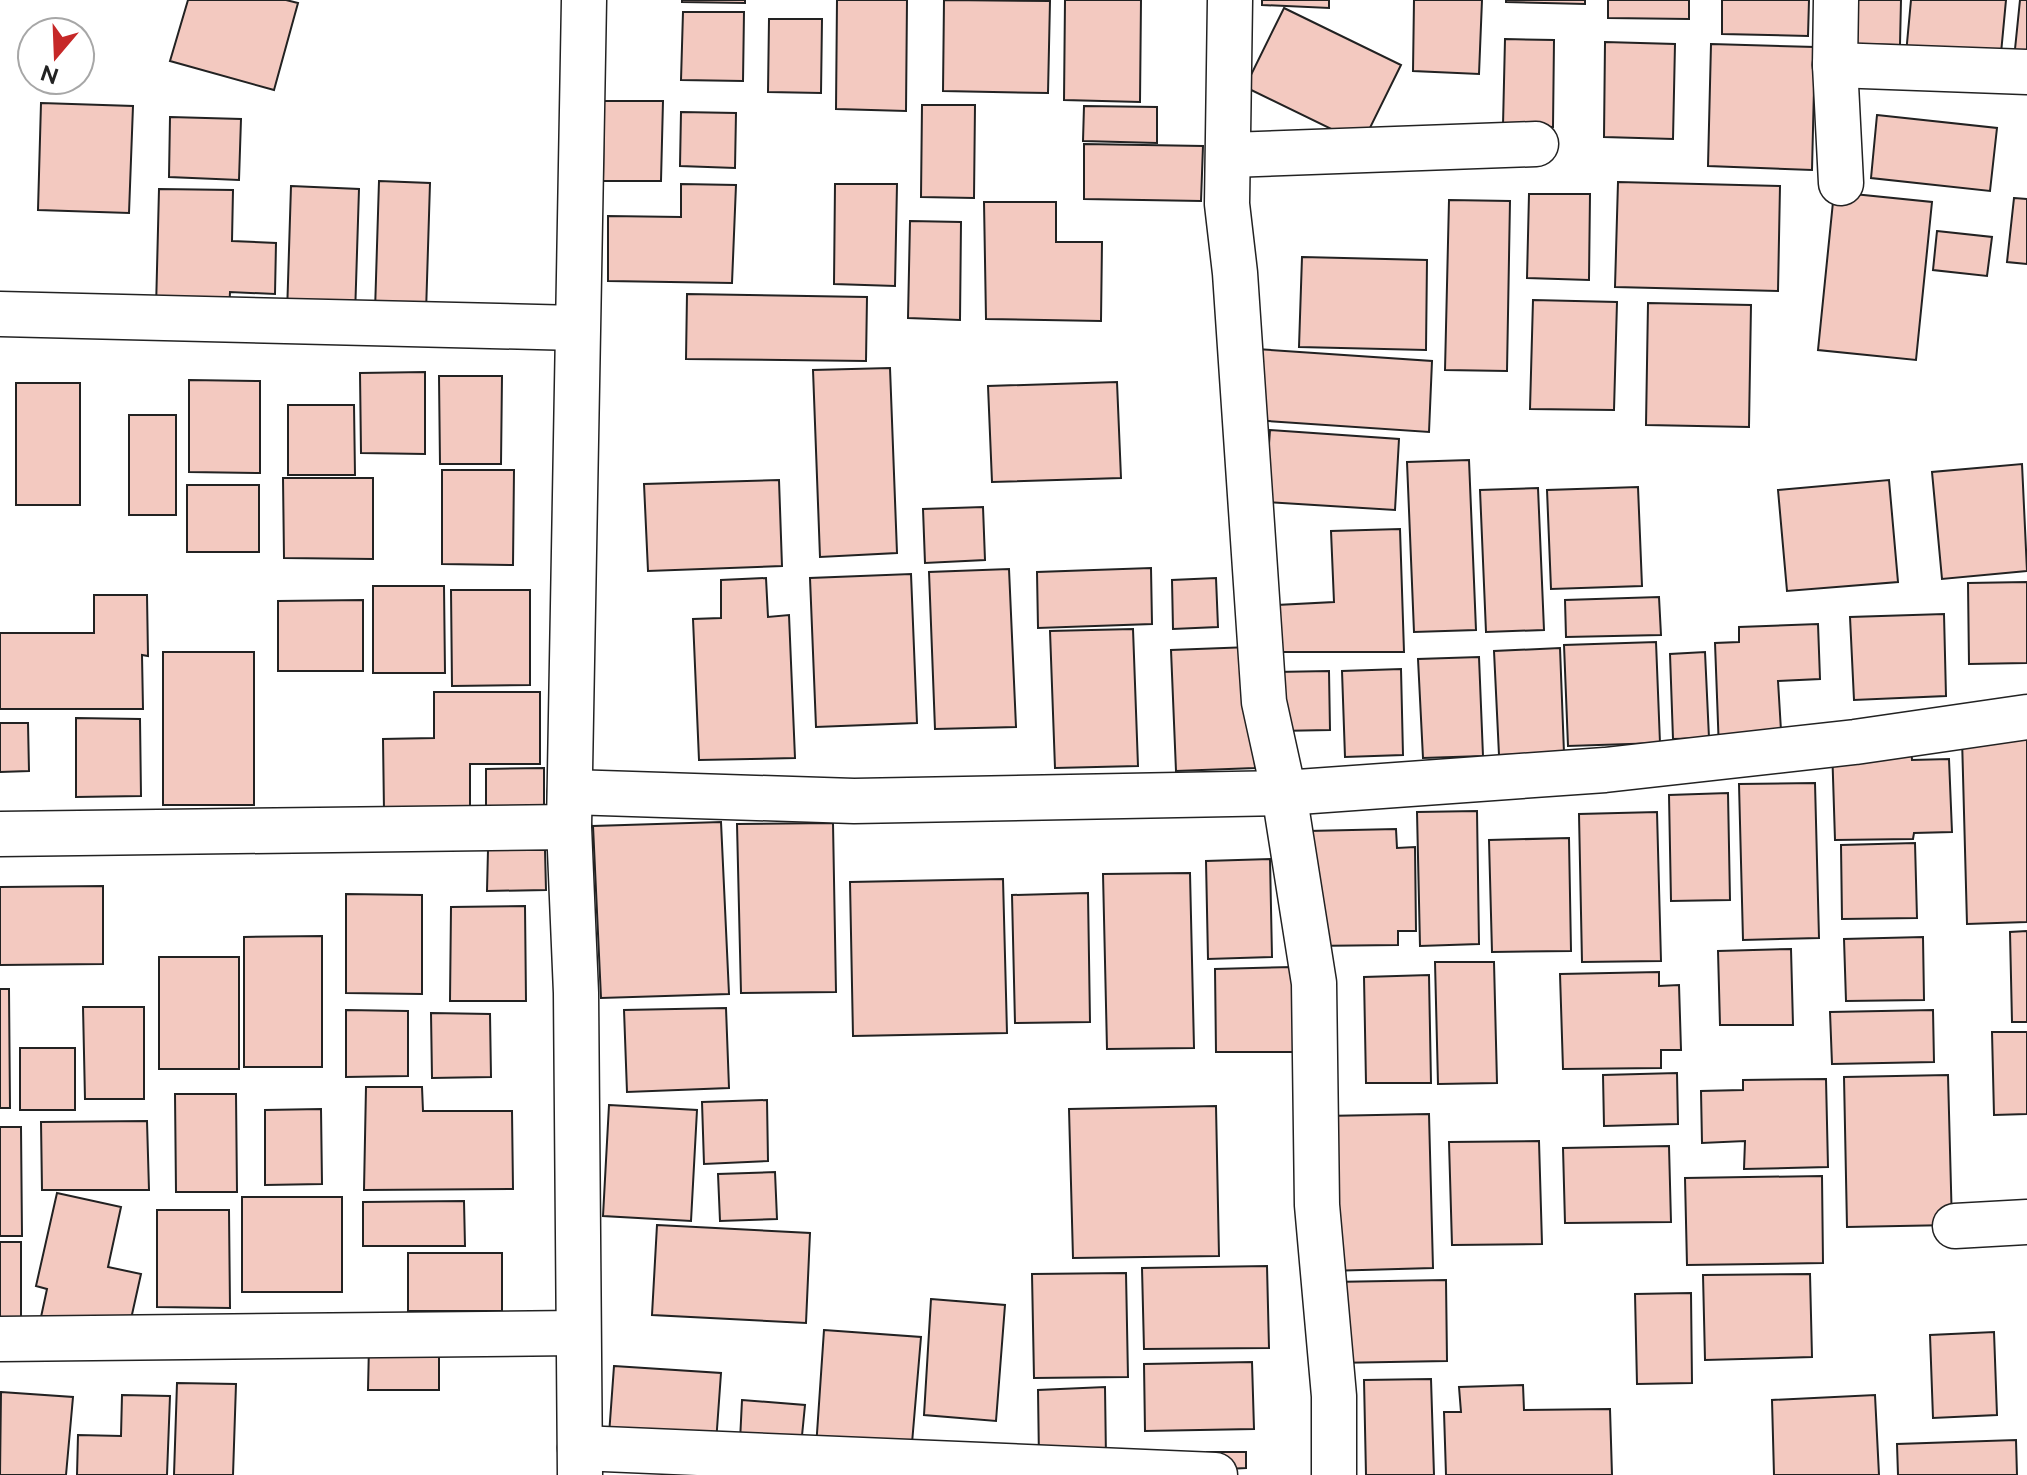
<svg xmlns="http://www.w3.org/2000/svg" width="2027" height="1475" viewBox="0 0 2027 1475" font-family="Raleway,sans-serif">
<rect width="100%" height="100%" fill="#fff"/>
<g fill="#f3c9c0" stroke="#222" stroke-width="2">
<polygon points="188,0 286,0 298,3 274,90 170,61"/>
<polygon points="682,0 745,0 745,3 682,2"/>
<polygon points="837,0 907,0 906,111 836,109"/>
<polygon points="944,0 1050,1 1048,93 943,91"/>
<polygon points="1065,0 1141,0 1140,102 1064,100"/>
<polygon points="1262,0 1329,0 1329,8 1262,5"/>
<polygon points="1414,0 1482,0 1479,74 1413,71"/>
<polygon points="1506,0 1585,0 1585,4 1506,2"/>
<polygon points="1608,0 1689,0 1689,19 1608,18"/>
<polygon points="1722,0 1809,0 1808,36 1722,34"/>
<polygon points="1851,0 1901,0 1900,45 1850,44"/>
<polygon points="1911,0 2006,0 2000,64 1906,54"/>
<polygon points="2020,0 2027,0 2027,60 2014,59"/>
<polygon points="1284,8 1401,65 1362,144 1245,87"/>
<polygon points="683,12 744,12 743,81 681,80"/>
<polygon points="769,19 822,19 821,93 768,92"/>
<polygon points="1505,39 1554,40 1553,127 1503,125"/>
<polygon points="1605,42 1675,44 1673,139 1604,137"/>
<polygon points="1711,44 1815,47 1812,170 1708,166"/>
<polygon points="604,101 663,101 661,181 603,181"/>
<polygon points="41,103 133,106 129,213 38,210"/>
<polygon points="922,105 975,105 974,198 921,197"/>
<polygon points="1084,106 1157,107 1157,143 1083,141"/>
<polygon points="681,112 736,113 735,168 680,166"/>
<polygon points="1877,115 1997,128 1990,191 1871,178"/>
<polygon points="170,117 241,119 239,180 169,177"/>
<polygon points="1084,144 1203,146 1201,201 1084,199"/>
<polygon points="379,181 430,183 426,313 375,311"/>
<polygon points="1618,182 1780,186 1778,291 1615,287"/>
<polygon points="681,184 736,185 732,283 608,281 608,216 681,217"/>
<polygon points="835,184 897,184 895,286 834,284"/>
<polygon points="291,186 359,189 355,316 287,314"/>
<polygon points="159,189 233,190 232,241 276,243 275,294 230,292 229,312 156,309"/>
<polygon points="1834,192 1932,202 1916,360 1818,350"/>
<polygon points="1529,194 1590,194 1589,280 1527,278"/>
<polygon points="2014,198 2027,199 2027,264 2007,262"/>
<polygon points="1449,200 1510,201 1507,371 1445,370"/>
<polygon points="984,202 1056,202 1056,242 1102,242 1101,321 986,319"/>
<polygon points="910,221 961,222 960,320 908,318"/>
<polygon points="1937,231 1992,237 1987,276 1933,270"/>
<polygon points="1302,257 1427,260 1426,350 1299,347"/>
<polygon points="687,294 867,297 866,361 686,359"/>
<polygon points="1533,300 1617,302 1614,410 1530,409"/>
<polygon points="1648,303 1751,305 1749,427 1646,425"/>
<polygon points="1256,349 1432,361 1429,432 1252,420"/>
<polygon points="890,368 897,553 820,557 813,370"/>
<polygon points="425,372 425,454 361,453 360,373"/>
<polygon points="439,376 502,376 501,464 440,464"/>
<polygon points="189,380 260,381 260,473 189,472"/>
<polygon points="1117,382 1121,478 992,482 988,386"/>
<rect x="16" y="383" width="64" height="122"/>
<polygon points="288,405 354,405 355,475 288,475"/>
<rect x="129" y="415" width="47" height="100"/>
<polygon points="1270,430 1399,439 1395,510 1265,502"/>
<polygon points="1469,460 1476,630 1414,632 1407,462"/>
<polygon points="2022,464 2027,571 1942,579 1932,472"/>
<polygon points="442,470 514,470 513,565 442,564"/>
<polygon points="283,478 373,478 373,559 284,558"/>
<polygon points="779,480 782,566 648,571 644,484"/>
<polygon points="1889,480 1898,582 1787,591 1778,490"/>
<rect x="187" y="485" width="72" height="67"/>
<polygon points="1638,487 1642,586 1551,589 1547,490"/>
<polygon points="1538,488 1544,630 1486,632 1480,490"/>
<polygon points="983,507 985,560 925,563 923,509"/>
<polygon points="1400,529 1404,652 1279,652 1277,605 1334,602 1331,531"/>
<polygon points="1151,568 1152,624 1038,628 1037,572"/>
<polygon points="1009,569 1016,727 935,729 929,572"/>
<polygon points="911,574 917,723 816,727 810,578"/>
<polygon points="766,578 768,617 789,615 795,758 699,760 693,619 721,618 721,580"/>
<polygon points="1216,578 1218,627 1173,629 1172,580"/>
<polygon points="2027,582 2027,663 1969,664 1968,583"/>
<polygon points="373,586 444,586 445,673 373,673"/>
<polygon points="451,590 530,590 530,685 452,686"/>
<polygon points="94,595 147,595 148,656 142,655 143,709 0,709 0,633 94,633"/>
<polygon points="1659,597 1661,635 1566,637 1565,600"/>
<polygon points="363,600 363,671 278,671 278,601"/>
<polygon points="1944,614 1946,696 1854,700 1850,617"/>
<polygon points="1818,624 1820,679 1778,681 1782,747 1719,750 1715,643 1739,642 1739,627"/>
<polygon points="1133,629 1138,766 1055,768 1050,631"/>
<polygon points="1656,642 1660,743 1568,746 1564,645"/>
<polygon points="1250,647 1255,768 1176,771 1171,650"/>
<polygon points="1560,648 1564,753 1499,755 1494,651"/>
<rect x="163" y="652" width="91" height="153"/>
<polygon points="1705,652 1709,738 1673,739 1670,654"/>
<polygon points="1479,657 1483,756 1423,758 1418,659"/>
<polygon points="1401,669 1403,755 1345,757 1342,671"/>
<polygon points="1329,671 1330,730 1278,731 1276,672"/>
<polygon points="434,692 540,692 540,764 470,764 470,811 384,811 383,739 434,738"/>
<polygon points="76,718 140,719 141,796 76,797"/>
<polygon points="0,723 28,723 29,771 0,772"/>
<polygon points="2027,737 2027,922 1967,924 1962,738"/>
<polygon points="1911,745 1912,760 1949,759 1952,832 1914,833 1913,839 1835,840 1832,746"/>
<polygon points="544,768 544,808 486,808 486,769"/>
<polygon points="1815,783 1819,938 1743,940 1739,784"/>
<polygon points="1728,793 1730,900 1671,901 1669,795"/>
<polygon points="1477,811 1479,944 1420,946 1417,812"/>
<polygon points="1657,812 1661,961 1582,962 1579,814"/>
<polygon points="721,822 729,994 601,998 593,826"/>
<polygon points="833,823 836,992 741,993 737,824"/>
<polygon points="1396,829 1397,848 1415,847 1416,931 1398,931 1398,945 1310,946 1308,831"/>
<polygon points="1569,838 1571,951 1492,952 1489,840"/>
<polygon points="1915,843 1917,918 1842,919 1841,845"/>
<polygon points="488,850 545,850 546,890 487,891"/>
<polygon points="1270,859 1272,957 1208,959 1206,861"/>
<polygon points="1190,873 1194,1048 1107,1049 1103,874"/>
<polygon points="1003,879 1007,1033 853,1036 850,882"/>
<polygon points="103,886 103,964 0,965 0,887"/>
<polygon points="1088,893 1090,1022 1015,1023 1012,895"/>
<polygon points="346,894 422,895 422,994 346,993"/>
<polygon points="525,906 526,1001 450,1001 451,907"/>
<polygon points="2027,931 2027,1022 2012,1022 2010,932"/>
<polygon points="322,936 322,1067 244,1067 244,937"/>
<polygon points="1923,937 1924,1000 1846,1001 1844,939"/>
<polygon points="1791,949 1793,1025 1720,1025 1718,951"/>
<rect x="159" y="957" width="80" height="112"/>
<polygon points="1435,962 1494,962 1497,1083 1438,1084"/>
<polygon points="1292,967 1294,1052 1216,1052 1215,969"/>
<polygon points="1659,972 1659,986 1679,985 1681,1050 1661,1050 1661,1068 1563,1069 1560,974"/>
<polygon points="1429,975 1431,1083 1366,1083 1364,977"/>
<polygon points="0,989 9,989 10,1108 0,1108"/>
<polygon points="83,1007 144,1007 144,1099 85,1099"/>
<polygon points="726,1008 729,1088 627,1092 624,1010"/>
<polygon points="346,1010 408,1011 408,1076 346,1077"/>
<polygon points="1933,1010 1934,1062 1832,1064 1830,1012"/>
<polygon points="431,1013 490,1014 491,1077 432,1078"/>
<polygon points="1992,1032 2027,1032 2027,1114 1994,1115"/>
<rect x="20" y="1048" width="55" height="62"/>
<polygon points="1677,1073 1678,1124 1604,1126 1603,1075"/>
<polygon points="1948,1075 1952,1225 1847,1227 1844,1077"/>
<polygon points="1826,1079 1828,1167 1744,1169 1745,1141 1702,1143 1701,1091 1743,1090 1743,1080"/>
<polygon points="366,1087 422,1087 423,1111 512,1111 513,1189 364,1190"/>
<polygon points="175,1094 236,1094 237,1192 176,1192"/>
<polygon points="767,1100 768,1161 704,1164 702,1102"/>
<polygon points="609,1105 697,1110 691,1221 603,1216"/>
<polygon points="1216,1106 1219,1256 1073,1258 1069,1109"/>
<polygon points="321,1109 322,1184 265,1185 265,1110"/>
<polygon points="1429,1114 1433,1268 1327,1271 1324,1116"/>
<polygon points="147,1121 149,1190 42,1190 41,1122"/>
<polygon points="0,1127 21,1127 22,1236 0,1236"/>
<polygon points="1539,1141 1542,1244 1452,1245 1449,1142"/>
<polygon points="1669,1146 1671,1222 1565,1223 1563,1148"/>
<polygon points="775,1172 777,1219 720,1221 718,1174"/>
<polygon points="1822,1176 1823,1263 1687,1265 1685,1178"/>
<polygon points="57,1193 121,1207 108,1267 141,1274 127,1337 41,1317 47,1289 36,1286"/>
<rect x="242" y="1197" width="100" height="95"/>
<polygon points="464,1201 465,1246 363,1246 363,1202"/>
<polygon points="157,1210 229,1210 230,1308 157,1307"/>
<polygon points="657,1225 810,1233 806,1323 652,1315"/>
<rect x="0" y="1242" width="21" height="93"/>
<rect x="408" y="1253" width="94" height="58"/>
<polygon points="1267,1266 1269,1348 1144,1349 1142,1268"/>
<polygon points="1126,1273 1128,1377 1034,1378 1032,1274"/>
<polygon points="1810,1274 1812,1357 1705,1360 1703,1275"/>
<polygon points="1446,1280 1447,1361 1333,1363 1331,1282"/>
<polygon points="1691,1293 1692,1383 1637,1384 1635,1294"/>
<polygon points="931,1299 1005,1305 996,1421 924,1415"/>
<polygon points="824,1330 921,1337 911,1455 816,1448"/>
<polygon points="1994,1332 1997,1415 1933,1418 1930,1335"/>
<polygon points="369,1345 439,1345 439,1390 368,1390"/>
<polygon points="1252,1362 1254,1429 1145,1431 1144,1364"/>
<polygon points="614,1366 721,1373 716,1443 609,1435"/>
<polygon points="1431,1379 1434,1475 1366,1475 1364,1380"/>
<polygon points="177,1383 236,1384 233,1475 174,1475"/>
<polygon points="1523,1385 1524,1410 1610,1409 1612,1475 1446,1475 1444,1412 1461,1412 1459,1387"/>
<polygon points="1105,1387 1106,1459 1039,1460 1038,1390"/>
<polygon points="1,1392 73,1397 66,1475 0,1475"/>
<polygon points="122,1395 170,1396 167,1475 77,1475 78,1435 121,1436"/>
<polygon points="1875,1395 1879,1475 1774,1475 1772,1400"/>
<polygon points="742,1400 805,1405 801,1446 740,1441"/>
<polygon points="2016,1440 2017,1475 1898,1475 1897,1444"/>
<polygon points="1207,1452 1246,1452 1246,1468 1207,1470"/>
</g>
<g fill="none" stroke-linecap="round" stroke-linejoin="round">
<g stroke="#222" stroke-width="47">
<g id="street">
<polyline points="1230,0 1227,204 1235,273 1264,702 1284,793 1314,983 1317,1205 1334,1396 1334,1475"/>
<polyline points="1836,0 1835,65 1841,183"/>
<polyline points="1835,65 2027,72"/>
<polyline points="1230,155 1536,144"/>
<polyline points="0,314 577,328"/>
<polyline points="570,792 854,801 1284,793 1605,770 1855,742 2027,717"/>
<polyline points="0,834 569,827"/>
<polyline points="1955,1226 2027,1222"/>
<polyline points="0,1339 576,1333"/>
<polyline points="580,1448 1215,1475"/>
<polyline points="580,1475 576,993 569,827 584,0"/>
</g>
</g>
<use href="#street" stroke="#fff" stroke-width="44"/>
</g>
<g transform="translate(56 56) rotate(199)"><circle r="38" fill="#ffffff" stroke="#a7a7a7" stroke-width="2"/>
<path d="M0-6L14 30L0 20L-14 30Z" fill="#c62828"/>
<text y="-12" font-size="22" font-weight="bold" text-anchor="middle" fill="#222222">N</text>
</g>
</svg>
